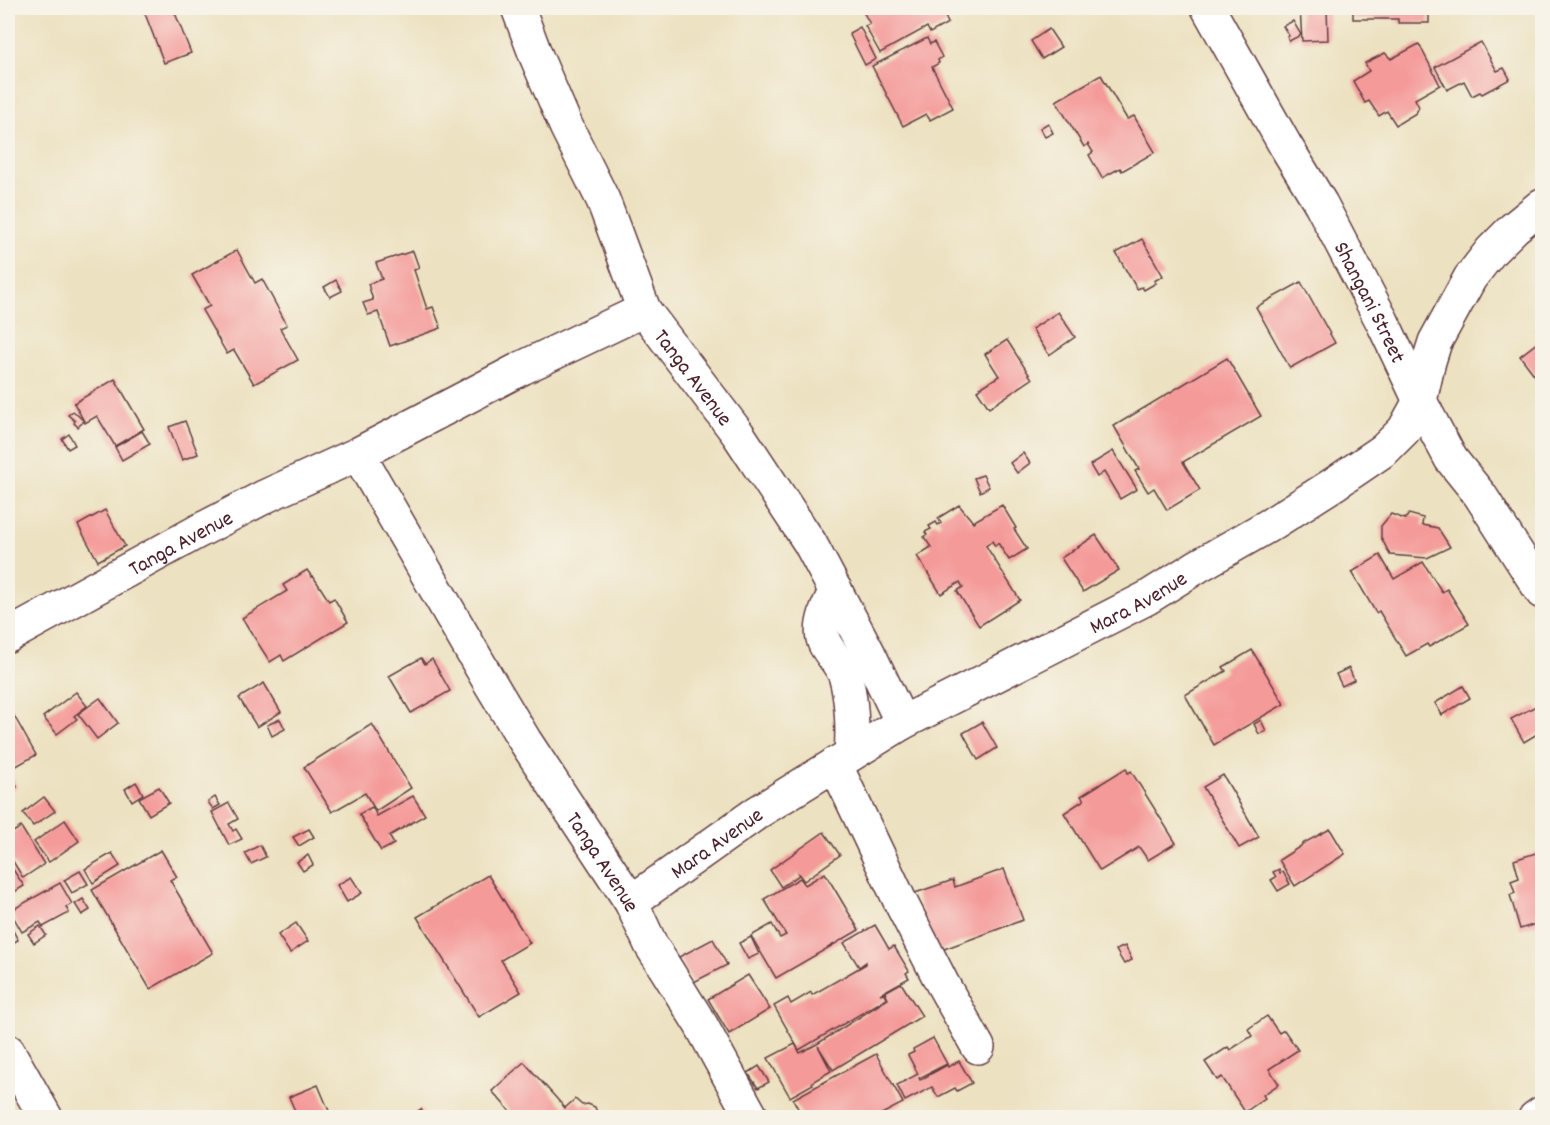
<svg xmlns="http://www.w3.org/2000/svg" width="1550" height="1125" viewBox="0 0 1550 1125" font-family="Dekko,sans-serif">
<rect width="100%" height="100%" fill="#f7f3e8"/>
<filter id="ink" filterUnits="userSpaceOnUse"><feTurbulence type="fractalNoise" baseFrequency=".0167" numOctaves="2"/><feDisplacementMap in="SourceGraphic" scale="12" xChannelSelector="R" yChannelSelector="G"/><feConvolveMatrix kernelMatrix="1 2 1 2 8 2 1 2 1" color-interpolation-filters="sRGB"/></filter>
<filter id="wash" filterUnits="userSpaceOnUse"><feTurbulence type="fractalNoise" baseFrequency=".008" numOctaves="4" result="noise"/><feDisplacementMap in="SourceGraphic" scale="24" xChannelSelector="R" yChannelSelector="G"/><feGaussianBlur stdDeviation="1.35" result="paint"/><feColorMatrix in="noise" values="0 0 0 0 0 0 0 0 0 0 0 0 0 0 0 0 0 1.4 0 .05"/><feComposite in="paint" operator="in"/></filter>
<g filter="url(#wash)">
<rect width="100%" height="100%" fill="#ece1c0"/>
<g id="blocks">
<g fill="#f49a99">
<polygon points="154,8 173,8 191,53 164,63 144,11"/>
<polygon points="861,8 945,8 949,14 945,16 948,23 930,33 927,27 880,53 865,26 870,24"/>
<polygon points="1300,8 1327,8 1328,40 1302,41"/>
<polygon points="1353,8 1429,8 1429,23 1398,23 1398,19 1353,19"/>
<polygon points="1293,21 1301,35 1289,41 1287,37 1289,36 1283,26"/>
<polygon points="860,27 876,59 865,65 849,33"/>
<polygon points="1049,29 1061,47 1042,59 1031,41"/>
<polygon points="927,38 930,44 934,42 942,57 938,60 939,63 932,67 953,108 930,120 926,114 903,126 872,66"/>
<polygon points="1481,42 1497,71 1504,68 1510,79 1482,94 1480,92 1472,96 1464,81 1447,90 1435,67"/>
<polygon points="1419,44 1440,85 1415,99 1419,107 1416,113 1396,125 1387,111 1379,116 1369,101 1365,103 1353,81 1369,71 1365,63 1385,53 1391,59"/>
<polygon points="1101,75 1127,119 1134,116 1155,152 1122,171 1120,168 1102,178 1089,155 1093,152 1088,144 1084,147 1056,101"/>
<polygon points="1048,123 1053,133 1045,137 1040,128"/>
<polygon points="1142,239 1163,276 1154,281 1156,283 1144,290 1142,287 1137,289 1116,253"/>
<polygon points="237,250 255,283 262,279 287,325 280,328 298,360 254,384 234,350 227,354 202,310 210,306 192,275"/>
<polygon points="413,251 419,268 414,270 427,309 433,307 441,328 390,346 378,312 368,315 363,303 373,300 368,284 382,279 376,263"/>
<polygon points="336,280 342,291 330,297 324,287"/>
<polygon points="1301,282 1335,343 1290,368 1256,307"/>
<polygon points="1058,312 1075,337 1049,355 1032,329"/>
<polygon points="1542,339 1542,385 1520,356"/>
<polygon points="1007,340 1032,379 989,408 977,390 999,376 985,354"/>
<polygon points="1227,358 1261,416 1183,462 1200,490 1167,510 1154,488 1148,492 1135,471 1139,469 1114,426"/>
<polygon points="115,379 144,429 115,446 97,416 85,423 74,403"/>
<polygon points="73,411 84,421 78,427 74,423 75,421 68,415"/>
<polygon points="185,421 198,454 182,460 169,427"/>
<polygon points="142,431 150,444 122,460 115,447"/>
<polygon points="69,434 75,445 68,449 62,439"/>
<polygon points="1113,451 1137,489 1120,499 1104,472 1097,477 1090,465"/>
<polygon points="1023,453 1030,463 1017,473 1010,463"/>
<polygon points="983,475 989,487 980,492 974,478"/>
<polygon points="959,505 973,522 1002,505 1016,528 1014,529 1027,549 1009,560 998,543 995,546 992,541 986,546 1020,600 979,626 957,591 963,587 960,582 941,594 917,556 931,547 924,537 927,535 925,532 931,529 929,526 936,522 938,525 941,523 938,518"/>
<polygon points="105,510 125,546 98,561 78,525"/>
<polygon points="1391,514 1405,519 1409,514 1423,518 1422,525 1438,528 1450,547 1427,558 1390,555 1381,537 1381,526"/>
<polygon points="1096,535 1119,570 1083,592 1061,558"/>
<polygon points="1380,555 1394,579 1423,562 1442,592 1447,589 1469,624 1429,647 1427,644 1406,656 1379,611 1376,613 1352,572"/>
<polygon points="307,570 312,577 313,576 329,601 334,598 348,622 284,661 281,655 270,662 242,618 287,591 283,585"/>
<polygon points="1252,650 1284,704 1214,745 1185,695 1226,671 1223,667"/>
<polygon points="421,658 425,664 432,659 450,691 411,713 389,676"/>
<polygon points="1349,668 1354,680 1342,686 1336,674"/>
<polygon points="264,683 281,712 257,727 239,698"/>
<polygon points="1463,686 1470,698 1442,715 1435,703"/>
<polygon points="76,692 87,706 74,716 77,719 57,734 43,717"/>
<polygon points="100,698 118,723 97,739 78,714"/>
<polygon points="8,705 36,755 11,769 8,764"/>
<polygon points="1536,706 1542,717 1542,731 1524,742 1511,719"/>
<polygon points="280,719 285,729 272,736 267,725"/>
<polygon points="1261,720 1266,731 1259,734 1254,724"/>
<polygon points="982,722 997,748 978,760 963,733"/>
<polygon points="372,724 411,788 376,811 365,793 332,812 304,767"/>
<polygon points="1126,768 1128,773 1131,771 1176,843 1148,860 1139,847 1100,871 1064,813 1084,800 1081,796"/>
<polygon points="11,775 17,787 8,791 8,777"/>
<polygon points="1223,775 1259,837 1239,848 1203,787"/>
<polygon points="136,782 143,794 132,801 125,789"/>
<polygon points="159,787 169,803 149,815 139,798"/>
<polygon points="413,796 425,815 389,836 394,844 381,851 359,814 372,807 377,816"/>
<polygon points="44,797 55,811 33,826 23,813"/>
<polygon points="215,797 220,805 213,809 208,802"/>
<polygon points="229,803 238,819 229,824 233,831 236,829 242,839 229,845 212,812"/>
<polygon points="65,820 79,841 49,862 34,842"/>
<polygon points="21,827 44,864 23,878 8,853 8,835"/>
<polygon points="309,829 314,837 299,846 293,837"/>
<polygon points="1330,829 1345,854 1295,886 1279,860 1301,846 1302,844"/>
<polygon points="824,832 840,855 804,881 797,872 799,875 781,887 770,870"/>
<polygon points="260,845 266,857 251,864 245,853"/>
<polygon points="161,850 177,877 170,880 213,953 150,989 92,890"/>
<polygon points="1542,851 1542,922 1520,929 1510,895 1515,893 1511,881 1519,878 1514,860"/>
<polygon points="112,853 120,866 93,883 85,869"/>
<polygon points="308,855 313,865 303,871 297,862"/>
<polygon points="8,862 24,886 8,896"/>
<polygon points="1004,869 1023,920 936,952 915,893 953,880 955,887"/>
<polygon points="1279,869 1280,873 1283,872 1290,884 1278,891 1271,880 1276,877 1273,872"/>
<polygon points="80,871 88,884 72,893 64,880"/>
<polygon points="825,873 859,930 776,978 751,936 772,924 780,938 786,935 764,899 800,878 805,885"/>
<polygon points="488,875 530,943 501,960 521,992 479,1017 417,917"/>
<polygon points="351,877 362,893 347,902 337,885"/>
<polygon points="60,883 72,904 66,907 69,913 43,927 40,922 22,932 10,911"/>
<polygon points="83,899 90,910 82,915 75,904"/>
<polygon points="296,923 308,941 290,953 278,935"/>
<polygon points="875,925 889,949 894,946 909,971 906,973 909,978 880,994 884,993 886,999 799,1050 774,1006 788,998 791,1004 811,992 812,995 866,964 866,962 859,967 844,943"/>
<polygon points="40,926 46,935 34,943 28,934"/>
<polygon points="11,927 18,940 11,944 8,938 8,929"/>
<polygon points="751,937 759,954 748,959 739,943"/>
<polygon points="713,939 727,965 692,983 679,957"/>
<polygon points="1125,946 1132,960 1124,964 1116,950"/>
<polygon points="748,975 770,1009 729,1034 708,999"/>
<polygon points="901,983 922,1016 833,1070 818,1046 831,1071 812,1082 813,1084 790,1097 768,1058 795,1044 800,1053 817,1044 888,999 885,992"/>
<polygon points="1267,1016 1279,1033 1284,1030 1298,1050 1269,1069 1279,1084 1263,1095 1265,1098 1245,1112 1222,1077 1217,1080 1205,1062 1228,1047 1230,1050 1252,1036 1248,1029"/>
<polygon points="933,1038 947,1064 919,1078 920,1080 947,1065 948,1067 959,1061 972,1083 957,1091 955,1088 938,1097 932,1087 905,1101 897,1085 918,1074 908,1055 914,1052 913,1049"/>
<polygon points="876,1054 903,1103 874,1118 803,1118 793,1099"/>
<polygon points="524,1062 565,1108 575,1099 582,1105 588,1104 595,1107 599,1118 516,1118 492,1091"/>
<polygon points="759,1066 769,1082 758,1088 748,1073"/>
<polygon points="318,1085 332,1118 298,1118 289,1097"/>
<polygon points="421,1109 426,1118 407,1118"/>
</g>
</g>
</g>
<g filter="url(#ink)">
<use href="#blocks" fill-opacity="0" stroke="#623c41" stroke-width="1.5"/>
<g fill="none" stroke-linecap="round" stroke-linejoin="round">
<g stroke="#623c41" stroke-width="36">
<g id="minor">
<path id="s1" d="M518,8L536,56L566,126L603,200L644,310L738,434L810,543L869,654L902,723"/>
<path id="s2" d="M1208,8L1285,145L1321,204L1382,321L1420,401L1451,459L1480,495L1542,592"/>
<path id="s3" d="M358,454L489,681L525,741L631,902L651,945L701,1025L752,1118"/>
<path d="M836,591C828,605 817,628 825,644C831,655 840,663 845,675C852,698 853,731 851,754"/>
<path id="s4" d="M8,636L197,532L266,496L358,454L522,368L644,310"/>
<polyline points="835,764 900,901 942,983 978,1047"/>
<path id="s5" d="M631,902L758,812L902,723L1147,598L1198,566L1273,523L1334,484L1384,450L1404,430L1420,401L1429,361L1435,342L1470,278L1491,251L1514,228L1542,205"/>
<polyline points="8,1051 46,1118"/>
<polyline points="1535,1118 1542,1113"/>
</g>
</g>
<use href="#minor" stroke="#fff" stroke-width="33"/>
</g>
</g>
<g text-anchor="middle" stroke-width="5" stroke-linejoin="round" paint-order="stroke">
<g font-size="22" fill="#4a1f2b" stroke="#f7f3e8">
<text dy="8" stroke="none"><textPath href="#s2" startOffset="336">Shangani Street</textPath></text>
<text dy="8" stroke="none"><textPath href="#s1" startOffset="411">Tanga Avenue</textPath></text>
<text dy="8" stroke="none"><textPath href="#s4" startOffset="196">Tanga Avenue</textPath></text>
<text dy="8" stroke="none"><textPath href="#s5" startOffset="590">Mara Avenue</textPath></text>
<text dy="8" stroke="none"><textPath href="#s5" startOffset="104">Mara Avenue</textPath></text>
<text dy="8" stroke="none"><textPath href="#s3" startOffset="476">Tanga Avenue</textPath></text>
</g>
</g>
<rect width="1550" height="1125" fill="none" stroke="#f7f3e8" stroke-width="30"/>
</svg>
